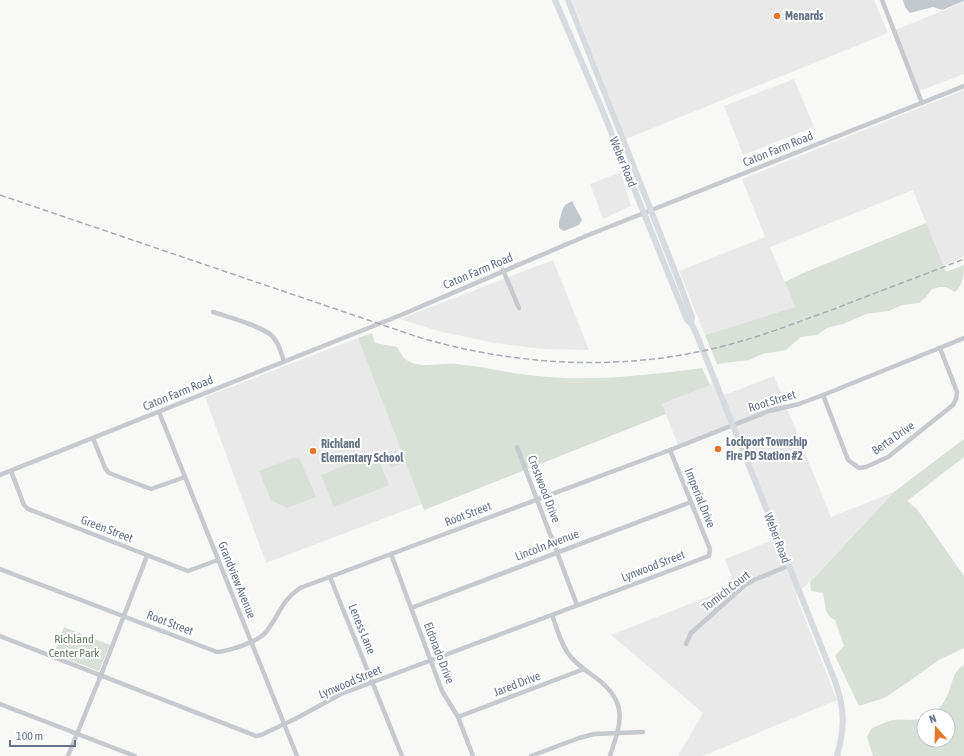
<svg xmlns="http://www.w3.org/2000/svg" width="964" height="756" viewBox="0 0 964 756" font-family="'Asap Condensed',sans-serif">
<rect width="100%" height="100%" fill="#f8f8f6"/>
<g fill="#e9e9e9">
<polygon points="572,0 874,0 888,33 626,139"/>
<polygon points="964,2 964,74 919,91 895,30"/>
<polygon points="794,79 814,127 743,155 724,106"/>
<polygon points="964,90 964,257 943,266 913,190 770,247 795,307 705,335 679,271 765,237 742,179"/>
<polygon points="621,172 631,206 603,219 590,184"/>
<polygon points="553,260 589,350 543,349 495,343 438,331 400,319"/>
<polygon points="358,338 422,504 266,563 205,397"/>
<polygon points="774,376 831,517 894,492 796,596 837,700 703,756 678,756 703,713 611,635 735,586 725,559 778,538 722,396"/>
<polygon points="714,383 732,424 678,445 662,404"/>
</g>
<g fill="#d8e0d7">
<path d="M926,223L946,272L964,265C964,275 963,285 955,292L946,287H939L932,289L925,298L919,303L902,305L889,311L866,314L843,324L827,328L817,335L801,337L786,350L762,354L749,360L717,364L705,335L795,307L785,282L801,274Z"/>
<path d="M372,333L375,343L397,347C400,351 401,355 405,359C419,370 441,362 456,364C483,366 510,374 538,376C593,382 648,375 702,368L710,385L662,404L666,414L424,510L358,338Z"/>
<polygon points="964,439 964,457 907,501 917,509 964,576 964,648 939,660 908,682 884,698 859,706 835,656 844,646 835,620 830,617 826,611 823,593 811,591 810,582 894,492"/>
<polygon points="396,451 401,464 391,468 386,455"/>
<polygon points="376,453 389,485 334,507 321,475"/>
<polygon points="293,458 298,458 300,460 316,497 287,508 271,500 259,471"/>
<polygon points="64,627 110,645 99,671 54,654"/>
<path d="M964,665V756H873L867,737L871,729C876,726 883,723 889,721C900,718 912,722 924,718V740H948V716H928C936,712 942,706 946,698C952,688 952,671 964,665Z"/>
</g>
<g fill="#c1c9cf">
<polygon points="903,0 964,0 964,1 942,10 933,7 910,13 905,7"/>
<path d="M572,201L582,220L579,225L564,231L559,228C558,223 562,209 565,205Z"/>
</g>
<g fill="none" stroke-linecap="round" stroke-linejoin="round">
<g stroke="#c6c9cd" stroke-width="4.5">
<polyline points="882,0 922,103"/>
<polyline points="503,270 519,308"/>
<path d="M213,312C228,317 262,326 272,336C279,342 281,353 284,361"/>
<polyline points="823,395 848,460 859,468 866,467 888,457 953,405 956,399 957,392 940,348"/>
<polyline points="159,412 297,756"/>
<polyline points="93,438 105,468 109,473 151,489 185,477"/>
<polyline points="517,447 577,605"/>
<polyline points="11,471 24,505 28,509 188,571 218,560"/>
<polyline points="0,475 401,315 586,236 964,86"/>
<polyline points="391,554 442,691 458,717 473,756"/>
<path d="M0,569L217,652C229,651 258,642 266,632C280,615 280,602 300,588L670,450L769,411L799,404L823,395L964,338"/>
<polyline points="330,577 402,756"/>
<polyline points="411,608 691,502"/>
<path d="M552,615C557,628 561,646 571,657C579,667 590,673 600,681C629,705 620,725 610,756"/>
<polyline points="0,636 256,736 261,735 295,719 341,694 709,556 710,549 670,450"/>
<polyline points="686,644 691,633 745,585 754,580 788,566"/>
<polyline points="0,704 135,756"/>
<polyline points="458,717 584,669"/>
<polyline points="68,756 101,675 147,556"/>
<polyline points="531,756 579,738 594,734 643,732"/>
</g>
<g stroke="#d7dadf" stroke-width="6">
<path d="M555,0L601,107L687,320L691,323L696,333L835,681C845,710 845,727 837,756"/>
<polyline points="568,0 678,279 692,317 691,323"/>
</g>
<path stroke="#a8acb3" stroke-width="1.5" stroke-dasharray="6 3" stroke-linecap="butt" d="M0,195L421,338C522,367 629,372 731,344C766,335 800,321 834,309C877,292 921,276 964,259"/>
</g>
<g fill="#e77627" stroke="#fff" stroke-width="1.5">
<circle cx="777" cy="16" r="4"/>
<circle cx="718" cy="449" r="4"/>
<circle cx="313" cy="451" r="4"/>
</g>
<g text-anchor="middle" stroke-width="4" stroke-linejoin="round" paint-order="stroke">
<g font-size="12" font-weight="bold" fill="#677387" stroke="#fff" text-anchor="start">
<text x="785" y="20">Menards</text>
<text x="726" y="446">Lockport Township<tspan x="726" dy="14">Fire PD Station #2</tspan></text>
<text x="321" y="448">Richland<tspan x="321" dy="14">Elementary School</tspan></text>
</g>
<g font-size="12" fill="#677387" stroke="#fff">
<text transform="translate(778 149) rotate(-22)" y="4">Caton Farm Road</text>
<text transform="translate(623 162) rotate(68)" y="4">Weber Road</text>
<text transform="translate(478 271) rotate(-23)" y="4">Caton Farm Road</text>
<text transform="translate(178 393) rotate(-22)" y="4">Caton Farm Road</text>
<text transform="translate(772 401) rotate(-17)" y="4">Root Street</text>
<text transform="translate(893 438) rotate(-35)" y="4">Berta Drive</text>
<text transform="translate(544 489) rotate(69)" y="4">Crestwood Drive</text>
<text transform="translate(700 498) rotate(68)" y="4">Imperial Drive</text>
<text transform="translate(468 514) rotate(-21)" y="4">Root Street</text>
<text transform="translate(107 529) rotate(21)" y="4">Green Street</text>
<text transform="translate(777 538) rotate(69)" y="4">Weber Road</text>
<text transform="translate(547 545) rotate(-21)" y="4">Lincoln Avenue</text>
<text transform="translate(653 566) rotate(-21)" y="4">Lynwood Street</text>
<text transform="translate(237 580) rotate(68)" y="4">Grandview Avenue</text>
<text transform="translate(726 591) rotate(-38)" y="4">Tomich Court</text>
<text transform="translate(170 623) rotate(21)" y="4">Root Street</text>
<text transform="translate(362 629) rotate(68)" y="4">Leness Lane</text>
<text transform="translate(439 653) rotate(69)" y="4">Eldorado Drive</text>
<text transform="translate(350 682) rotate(-23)" y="4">Lynwood Street</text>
<text transform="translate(517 684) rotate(-21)" y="4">Jared Drive</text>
</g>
<g font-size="12" fill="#627962" stroke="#fff">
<text x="74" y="643">Richland<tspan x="74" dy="14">Center Park</tspan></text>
</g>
</g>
<g transform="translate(936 728) rotate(340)"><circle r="19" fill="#ffffff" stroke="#c2c7cf"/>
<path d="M0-3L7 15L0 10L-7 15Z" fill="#e77627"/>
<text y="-6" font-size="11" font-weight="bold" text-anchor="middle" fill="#677387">N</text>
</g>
<path d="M10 740v6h65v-6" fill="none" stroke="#677387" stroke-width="2"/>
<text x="16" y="740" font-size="12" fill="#677387" stroke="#ffffff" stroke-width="3" paint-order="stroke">100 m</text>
</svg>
